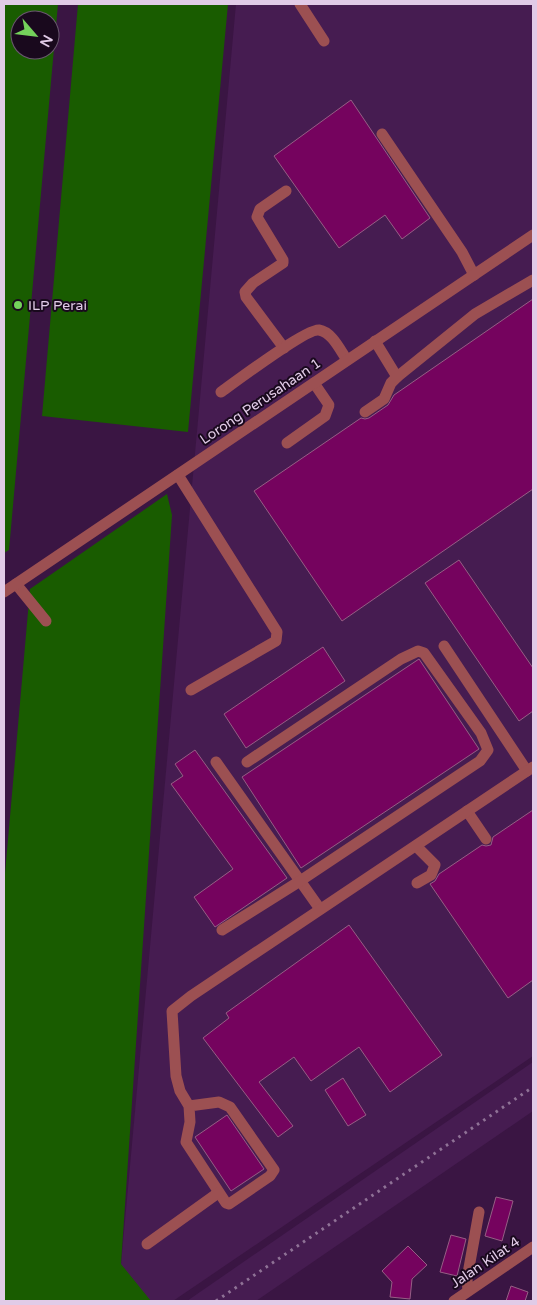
<svg xmlns="http://www.w3.org/2000/svg" width="537" height="1305" viewBox="0 0 537 1305" font-family="'Varela Round',sans-serif">
<rect width="100%" height="100%" fill="#3a1543"/>
<g fill="#461c51">
<polygon points="236,4 533,4 533,1056 173,1301 149,1301 121,1265"/>
<polygon points="533,1062 533,1111 256,1301 187,1301"/>
</g>
<g fill="#195c00" fill-rule="evenodd">
<path d="M4,4H58L9,550L4,553ZM20,20H50V50H20Z"/>
<polygon points="78,4 228,4 188,432 42,416"/>
<polygon points="167,494 172,515 121,1264 151,1301 4,1301 4,885 30,589"/>
</g>
<g fill="#75035e" stroke="#965e85">
<polygon points="351,100 430,218 402,239 385,215 339,248 274,156"/>
<polygon points="533,299 533,489 342,621 254,491 361,418 365,419 369,418 388,405 394,395"/>
<polygon points="459,560 533,668 533,711 519,721 425,583"/>
<polygon points="323,647 345,681 246,748 224,714"/>
<polygon points="419,659 479,749 301,868 242,777"/>
<polygon points="195,750 287,878 215,927 194,897 233,869 171,784 183,776 175,764"/>
<polygon points="533,810 533,980 508,998 430,884 435,881 439,874 482,845 486,846 491,845 493,837"/>
<polygon points="349,925 442,1055 390,1092 359,1047 311,1081 294,1057 259,1082 293,1126 278,1137 203,1038 229,1018 226,1013"/>
<polygon points="343,1078 366,1115 348,1126 325,1090"/>
<polygon points="227,1115 264,1169 231,1191 195,1137"/>
<polygon points="496,1197 513,1201 502,1241 485,1236"/>
<polygon points="451,1235 466,1239 457,1276 440,1272"/>
<polygon points="408,1246 427,1265 412,1279 410,1299 390,1297 392,1282 382,1271"/>
<polygon points="511,1286 528,1292 525,1301 506,1301"/>
</g>
<g fill="none" stroke-linecap="round" stroke-linejoin="round">
<g stroke="#9c5052" stroke-width="11">
<polyline points="300,4 324,41"/>
<polyline points="382,134 462,252 474,275"/>
<polyline points="284,348 246,297 245,292 253,283 283,263 283,260 257,217 260,209 286,191"/>
<polyline points="397,377 475,314 533,280"/>
<path d="M221,392C235,382 307,328 319,330C332,332 340,350 347,360"/>
<polyline points="365,412 384,399 391,383 397,377 375,341"/>
<polyline points="287,443 325,416 329,405 314,383"/>
<polyline points="178,475 277,632 276,641 191,690"/>
<polyline points="16,584 46,621"/>
<polyline points="4,592 533,235"/>
<polyline points="444,646 527,771"/>
<polyline points="216,762 320,909"/>
<polyline points="467,811 486,839"/>
<polyline points="416,846 435,865 431,875 417,883"/>
<polyline points="222,930 300,881 480,761 488,750 481,733 424,653 418,651 401,659 247,762"/>
<polyline points="189,1106 219,1102 230,1107 274,1170 270,1176 229,1204 226,1203 186,1142 190,1122 189,1106 180,1091 176,1076 172,1011 191,996 533,767"/>
<polyline points="147,1244 218,1193"/>
<polyline points="468,1291 467,1279 479,1212"/>
<polyline points="454,1301 533,1247"/>
</g>
<polyline stroke="#8f7296" stroke-width="3" stroke-dasharray="2.5 5" stroke-linecap="butt" points="216,1301 533,1087"/>
</g>
<circle fill="#74d25b" stroke="#19091d" stroke-width="2" cx="18" cy="305" r="5"/>
<g text-anchor="middle" stroke-width="4" stroke-linejoin="round" paint-order="stroke">
<g font-size="14" fill="#e1cbe7" stroke="#19091d" text-anchor="start">
<text x="28" y="310">ILP Perai</text>
</g>
<g font-size="14" fill="#e1cbe7" stroke="#19091d">
<text transform="translate(260 401) rotate(-34)" y="5">Lorong Perusahaan 1</text>
<text transform="translate(485 1262) rotate(-34)" y="5">Jalan Kilat 4</text>
</g>
</g>
<rect width="537" height="1305" fill="none" stroke="#e1cbe7" stroke-width="10"/>
<g transform="translate(35 35) rotate(118)"><circle r="24" fill="#19091d" stroke="#69576e"/>
<path d="M0-4L9 19L0 12L-9 19Z" fill="#74d25b"/>
<text y="-8" font-size="14" font-weight="bold" text-anchor="middle" fill="#e1cbe7">N</text>
</g>
</svg>
